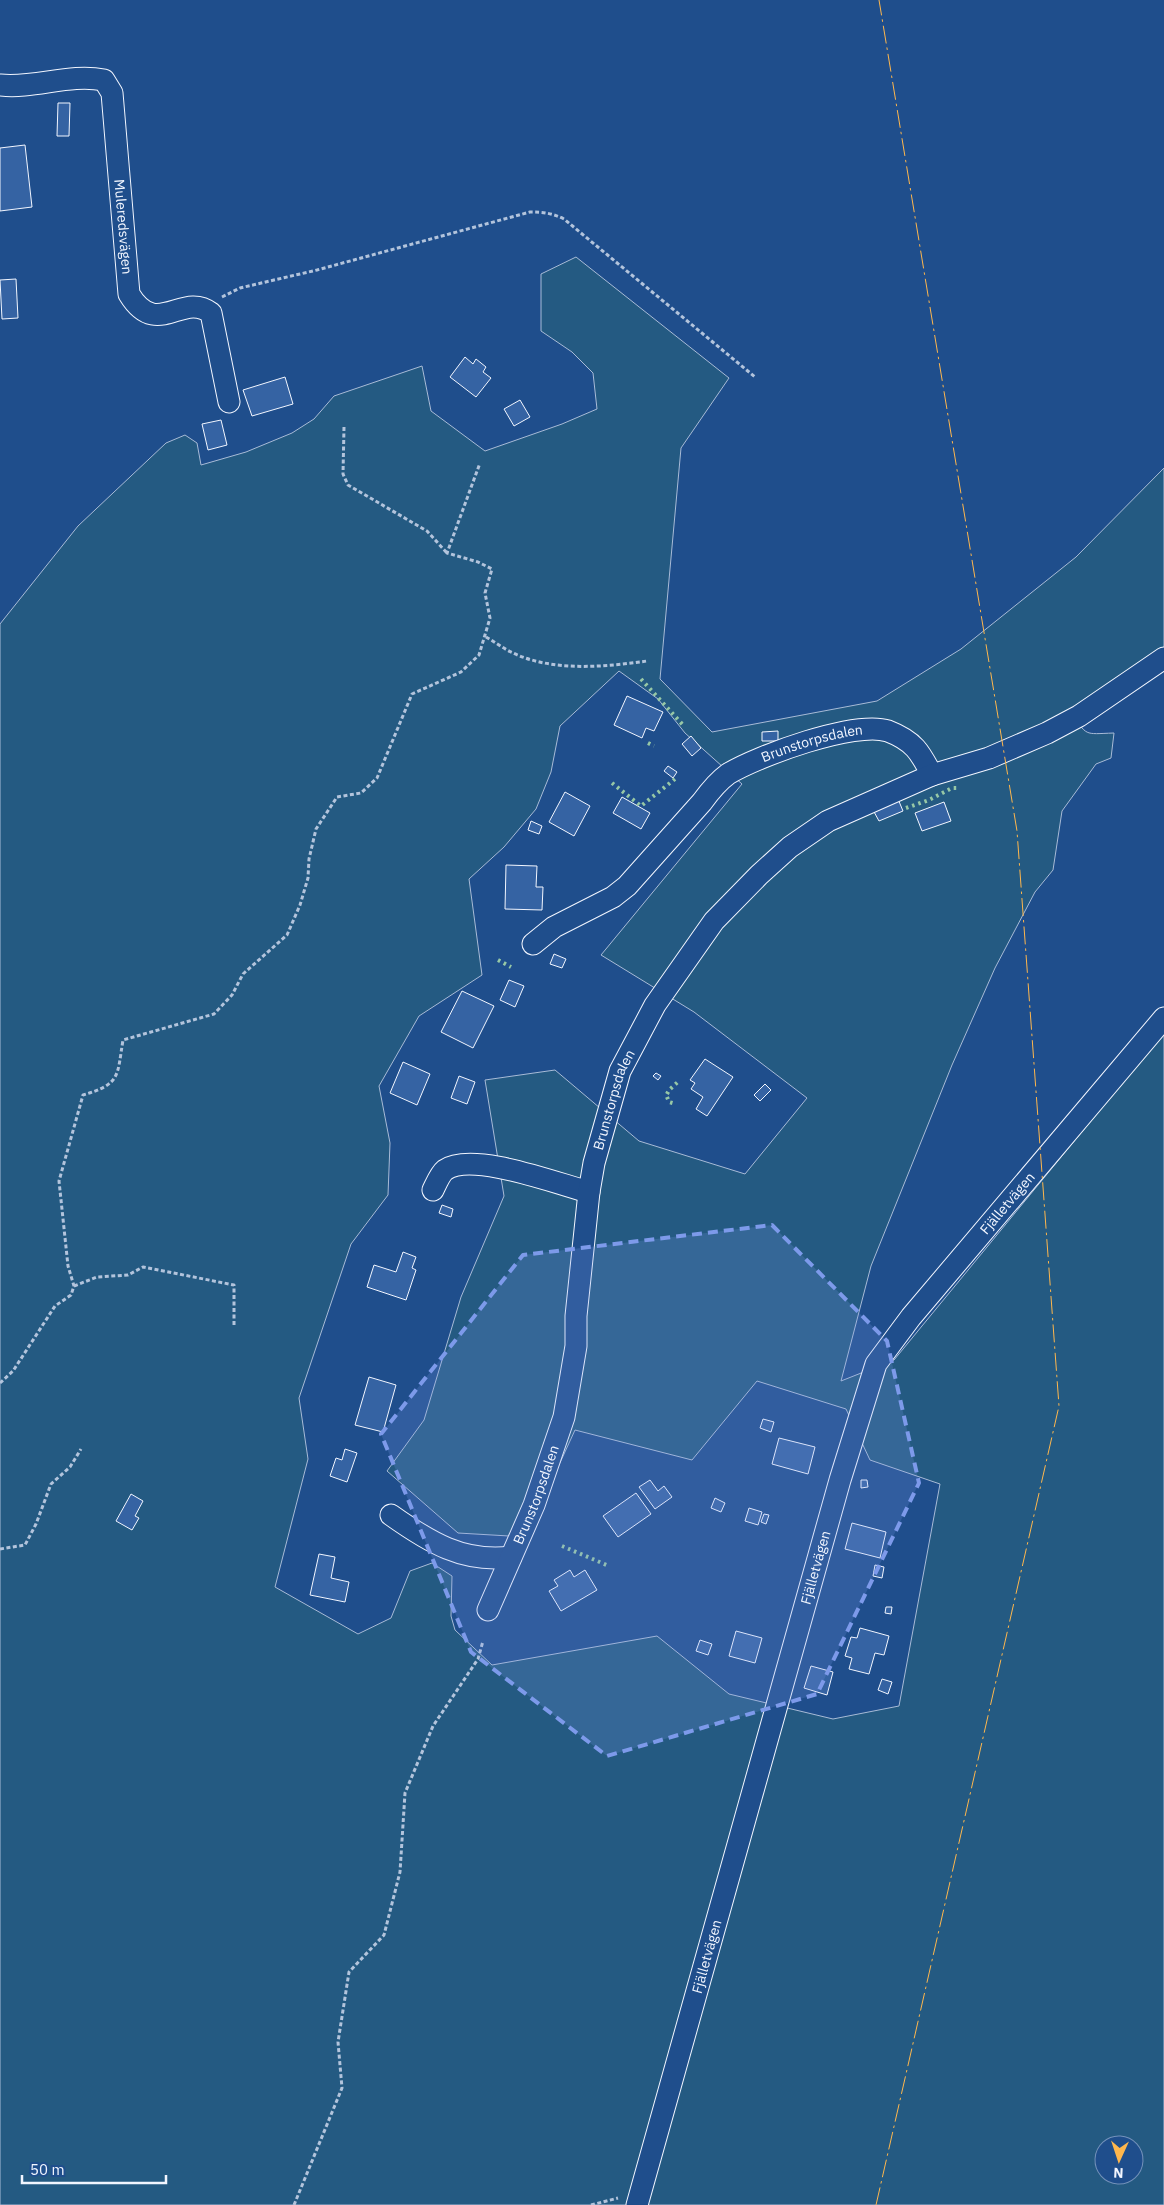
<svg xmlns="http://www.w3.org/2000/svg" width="1164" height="2205" viewBox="0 0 1164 2205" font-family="'IBM Plex Sans',sans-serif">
<rect width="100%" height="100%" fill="#1f4e8c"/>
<path fill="#245a82" stroke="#a8bbd7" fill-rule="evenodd" d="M576,257L729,378L681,448L660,679L712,732L877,701L961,649L1076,557L1164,468V650L1070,711C1088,737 1083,734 1114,733L1111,758L1096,764L1062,811L1053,870L1035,892L995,968L952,1065L871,1266L841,1381L894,1360L1164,1032V2205H0V624L78,526L166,443L185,435L197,443L201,465L246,452L292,433L314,419L334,396L422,366L431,411L485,451L562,424L597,409L593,373L572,352L541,331V274ZM619,671L658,699L685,733L742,784L601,955L694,1012L807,1098L745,1174L639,1141L555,1070L485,1080L504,1196L461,1297L424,1420L387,1471L458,1533L526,1537L575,1430L692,1460L757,1381L846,1409L870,1460L940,1484L899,1706L833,1719L729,1694L657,1636L492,1665L455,1630L451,1616L452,1576L432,1563L410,1571L391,1618L358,1634L275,1587L308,1459L299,1398L351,1244L388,1195L390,1143L379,1086L419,1016L482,975L469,879L504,847L536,809L551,772L560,726ZM1104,2145H1134V2175H1104Z"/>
<g fill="#3563a3" stroke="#f2f6ff">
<polygon points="58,103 70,103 69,136 57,136"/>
<polygon points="25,145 32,207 0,211 0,148"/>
<polygon points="16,279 18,318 2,319 0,280"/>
<polygon points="465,357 473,364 476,359 486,367 483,372 491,378 476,397 450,377"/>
<polygon points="285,377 293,404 252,416 243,390"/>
<polygon points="520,400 530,417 514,426 504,409"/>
<polygon points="221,420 227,445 208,450 202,424"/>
<polygon points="627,696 663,712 654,731 646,728 642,738 614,725"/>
<polygon points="778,731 778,741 762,741 762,732"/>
<polygon points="691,736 701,748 692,756 682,744"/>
<polygon points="668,766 677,772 673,778 664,771"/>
<polygon points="565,792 590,806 574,836 549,822"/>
<polygon points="622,797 650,813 641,829 613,813"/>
<polygon points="898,799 903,811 879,821 873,810"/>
<polygon points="944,802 951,821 922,831 915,813"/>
<polygon points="531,821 542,826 539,834 528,830"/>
<polygon points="506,865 537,866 536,887 543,887 542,910 505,909"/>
<polygon points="554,954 566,959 562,968 550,964"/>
<polygon points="509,980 524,986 515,1007 500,1000"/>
<polygon points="462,991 494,1006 473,1048 441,1032"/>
<polygon points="705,1059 733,1077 707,1116 696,1109 703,1097 691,1089 695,1083 690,1080"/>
<polygon points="403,1062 430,1074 417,1105 390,1093"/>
<polygon points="656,1073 661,1076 658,1080 653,1076"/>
<polygon points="459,1076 475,1082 467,1104 451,1098"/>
<polygon points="765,1084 771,1090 760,1101 754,1095"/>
<polygon points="442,1205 453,1209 451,1217 439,1213"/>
<polygon points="403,1252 416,1257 412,1268 416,1270 406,1300 367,1287 374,1265 396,1272"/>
<polygon points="369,1377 396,1385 383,1432 355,1425"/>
<polygon points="763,1419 774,1422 771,1432 760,1428"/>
<polygon points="779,1438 815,1447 808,1474 772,1464"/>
<polygon points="345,1449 357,1453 347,1482 330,1476 336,1458 342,1460"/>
<polygon points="650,1480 658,1491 664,1486 672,1497 655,1509 639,1487"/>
<polygon points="861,1480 867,1480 868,1487 861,1488"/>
<polygon points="636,1493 651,1514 618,1537 603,1516"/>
<polygon points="131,1494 143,1501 135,1516 139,1518 132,1530 116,1521"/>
<polygon points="715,1498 725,1503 721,1512 711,1508"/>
<polygon points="749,1508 762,1512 758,1525 745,1521"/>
<polygon points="764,1514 769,1515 766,1524 761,1522"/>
<polygon points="852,1523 886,1532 880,1558 845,1549"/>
<polygon points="319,1554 335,1557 331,1578 349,1582 345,1602 310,1595"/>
<polygon points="875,1565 884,1567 882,1578 873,1576"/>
<polygon points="570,1570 574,1577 585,1570 597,1590 561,1611 549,1591 558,1586 554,1580"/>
<polygon points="886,1607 892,1607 891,1614 885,1613"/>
<polygon points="860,1628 889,1636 884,1655 875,1653 869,1674 849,1669 852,1658 845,1656 851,1637 857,1638"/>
<polygon points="736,1631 762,1638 755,1663 729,1656"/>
<polygon points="700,1640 712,1644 708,1655 696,1651"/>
<polygon points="811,1666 833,1672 827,1695 804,1688"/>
<polygon points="882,1679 892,1682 888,1694 878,1690"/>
</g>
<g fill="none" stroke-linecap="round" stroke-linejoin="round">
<g stroke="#f2f6ff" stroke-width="23">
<g id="minor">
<path id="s1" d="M0,85C35,89 69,73 104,80L112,93L129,294C157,340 182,291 211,313L229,402"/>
<path id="s2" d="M533,944L554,927L613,897L627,886L702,802C710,791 717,782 728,774C758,756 855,720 888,731C914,741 920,752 932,775"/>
<path d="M433,1190C436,1184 440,1174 445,1170C472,1151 558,1184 589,1192"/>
<path d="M391,1515C429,1542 463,1563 511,1557"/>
<path id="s3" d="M488,1610L534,1505L564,1417L576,1346V1316L589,1192L594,1163L620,1071L655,1005L714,921L759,875L790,847L828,821L932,775L989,758L1047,733L1079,716L1164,658"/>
<path id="s4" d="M637,2205L840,1480L876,1364L911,1317L1164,1018"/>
</g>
</g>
<g stroke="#b3c4dc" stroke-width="3" stroke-dasharray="4 2.5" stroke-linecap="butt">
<path d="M222,297L240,288L317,270L530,212C543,212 552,213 564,219L755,377"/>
<polyline points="344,427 343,474 348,485 427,531 447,553"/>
<path d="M486,637C495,642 504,649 513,653C553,672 604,667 647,661"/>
<polyline points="74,1286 97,1277 128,1275 143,1267 234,1285 234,1325"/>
<path d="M0,1383L13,1371L55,1306L71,1295L74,1286L68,1266L59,1181L83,1095C121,1084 117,1076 123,1040L214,1014L232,995L243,974L287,935L300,905L308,878L309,859L316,829L337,797L361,793L377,778L412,694L461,672L479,655L490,618L485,593L492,569L478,562L447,553L480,463"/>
<polyline points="0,1549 25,1545 36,1524 51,1484 70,1467 81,1449"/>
<polyline points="294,2205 342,2088 338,2042 349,1972 384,1935 400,1872 405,1793 433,1726 478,1659 483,1641"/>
<polyline points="591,2205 618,2198"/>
</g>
<use href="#minor" stroke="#1f4e8c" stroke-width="21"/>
<g stroke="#97c8a6" stroke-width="4" stroke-dasharray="2.5 4" stroke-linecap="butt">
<polyline points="641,679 683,725"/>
<polyline points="648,743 654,746"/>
<polyline points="612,783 641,806 675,779"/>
<polyline points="906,808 929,800 952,788 958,788"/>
<polyline points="498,960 511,967"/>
<polyline points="667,1094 669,1090 679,1081"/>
<polyline points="667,1097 669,1102 676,1104"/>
<polyline points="562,1546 609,1566"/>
</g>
<polyline stroke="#ffb74d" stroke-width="1" stroke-dasharray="18 4 2.5 4" stroke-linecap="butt" points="876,2205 1059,1406 1017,831 879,0"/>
</g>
<path fill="#7d9aea" fill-opacity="0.2" stroke="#7d9aea" stroke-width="4" stroke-dasharray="10 6" stroke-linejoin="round" d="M772,1225L887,1341L919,1483L817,1694L607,1756L471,1652L381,1434L523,1255Z"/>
<g text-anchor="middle" stroke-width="4" stroke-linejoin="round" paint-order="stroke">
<g font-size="14" fill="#f2f6ff" stroke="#1f4e8c">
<text dy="5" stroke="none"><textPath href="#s1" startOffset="254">Muleredsvägen</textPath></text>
<text dy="5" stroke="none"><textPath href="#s2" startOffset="352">Brunstorpsdalen</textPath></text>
<text dy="5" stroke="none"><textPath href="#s3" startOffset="530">Brunstorpsdalen</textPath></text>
<text dy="5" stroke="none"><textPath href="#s4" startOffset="1082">Fjälletvägen</textPath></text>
<text dy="5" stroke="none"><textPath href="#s3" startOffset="125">Brunstorpsdalen</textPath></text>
<text dy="5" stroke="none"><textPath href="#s4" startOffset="662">Fjälletvägen</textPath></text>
<text dy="5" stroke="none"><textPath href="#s4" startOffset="258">Fjälletvägen</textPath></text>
</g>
</g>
<g transform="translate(1119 2160) rotate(183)"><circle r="24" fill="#1f4e8c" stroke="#7391ba"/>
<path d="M0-4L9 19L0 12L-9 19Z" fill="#ffb74d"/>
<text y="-8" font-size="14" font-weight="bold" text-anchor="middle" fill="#f2f6ff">N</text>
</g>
<path d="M22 2175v8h144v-8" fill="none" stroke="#f2f6ff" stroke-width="2.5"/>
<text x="30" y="2175" font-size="15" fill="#f2f6ff" stroke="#1f4e8c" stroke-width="4" paint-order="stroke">50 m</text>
</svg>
